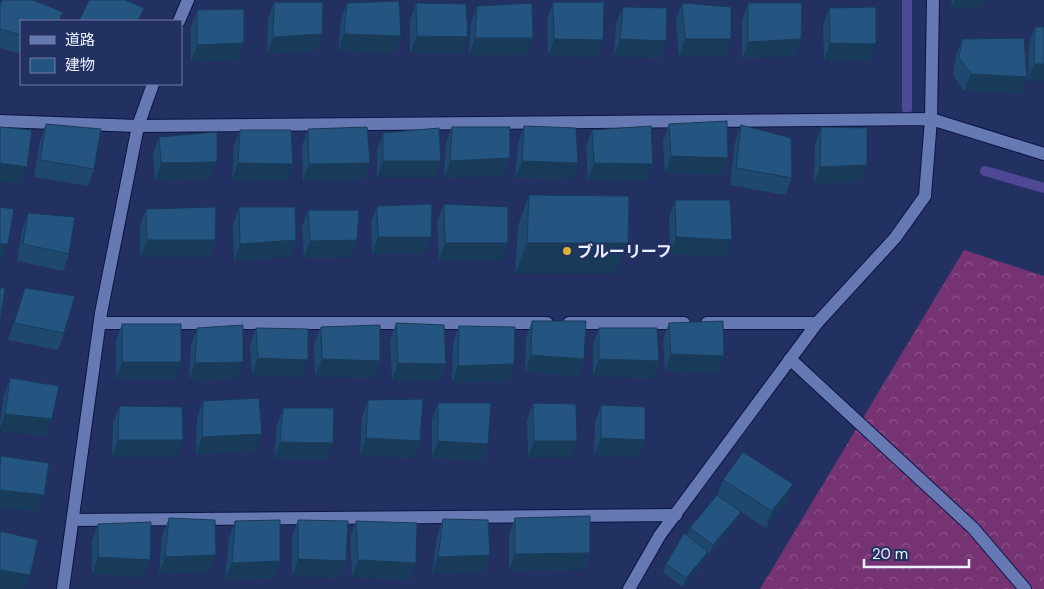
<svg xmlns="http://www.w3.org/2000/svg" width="1044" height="589" viewBox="0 0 1044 589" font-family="'DM Sans','Noto Sans JP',sans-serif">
<defs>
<pattern id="forest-crowns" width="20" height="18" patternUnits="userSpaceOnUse" patternTransform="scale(1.25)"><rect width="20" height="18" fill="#763373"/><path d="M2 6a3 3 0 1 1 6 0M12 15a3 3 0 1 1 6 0" fill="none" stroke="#8a5188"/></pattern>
</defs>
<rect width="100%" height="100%" fill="#223062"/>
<polygon fill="url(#forest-crowns)" points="964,250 1044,276 1044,589 760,589"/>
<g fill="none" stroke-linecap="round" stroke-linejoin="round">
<g stroke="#4e4895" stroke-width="10">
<polyline points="907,109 907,0"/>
<polyline points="985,171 1044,188"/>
</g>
<g stroke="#0c1545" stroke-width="14">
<polyline id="lane" points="790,359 973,528 1025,589"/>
</g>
<g stroke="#0c1545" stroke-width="14">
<g id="street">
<polyline points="179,21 188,0"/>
<polyline points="0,121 138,126 931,119 1044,154"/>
<polyline points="100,323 547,323"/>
<polyline points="569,323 684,323"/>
<polyline points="707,323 817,323"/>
<polyline points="73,520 676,515"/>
<polyline points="63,589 101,313 138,126 153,84"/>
<polyline points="629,589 660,535 817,323 895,238 925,196 931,119 933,0"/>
</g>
</g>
<use href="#lane" stroke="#6679b2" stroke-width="12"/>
<use href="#street" stroke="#6679b2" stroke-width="12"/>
</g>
<g fill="#1f486e">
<polygon points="952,0 986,0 984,6 951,9"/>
<polygon points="274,2 322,34 315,51 267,54 268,19"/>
<polygon points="553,2 603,40 597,57 548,56 547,18"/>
<polygon points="347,3 401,36 394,53 338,51 341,20"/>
<polygon points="416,3 462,54 410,53 410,20"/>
<polygon points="682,3 731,39 725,56 679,56 676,20"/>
<polygon points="748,3 795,56 742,58 742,20"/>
<polygon points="0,5 63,12 60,21 21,21 21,54 0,48"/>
<polygon points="477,6 527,55 469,55 471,22"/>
<polygon points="623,7 660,58 614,56 616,24"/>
<polygon points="829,8 869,61 824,60 823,25"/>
<polygon points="197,10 238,60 191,62 191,27"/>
<polygon points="1035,27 1044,81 1028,81 1029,44"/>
<polygon points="962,39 1027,77 1021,94 964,91 953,75 956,56"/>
<polygon points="46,124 94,169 88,186 34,177 40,141"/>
<polygon points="669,124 722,175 665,173 663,141"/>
<polygon points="741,125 792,178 785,195 730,185 735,142"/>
<polygon points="524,126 578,163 572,180 515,178 518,143"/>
<polygon points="452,127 504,175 444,178 446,144"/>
<polygon points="821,127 867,165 861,182 814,184 815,144"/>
<polygon points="308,129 363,180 303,181 302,146"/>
<polygon points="240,130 293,164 287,181 232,180 234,146"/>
<polygon points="592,130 647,181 588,180 586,147"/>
<polygon points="383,133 435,178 377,178 377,150"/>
<polygon points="159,137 210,179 155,180 153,153"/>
<polygon points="529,195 616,274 515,274 518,226"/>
<polygon points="675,200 726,257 670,254 669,217"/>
<polygon points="444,204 502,260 439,260 437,221"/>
<polygon points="377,206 425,254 372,254 371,222"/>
<polygon points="239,207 296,240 289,257 234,261 233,224"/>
<polygon points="146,209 215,240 209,257 140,257 140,226"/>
<polygon points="308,210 351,257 304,258 302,226"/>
<polygon points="28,213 69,254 63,271 17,261 22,230"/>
<polygon points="25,288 64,333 58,350 8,340"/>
<polygon points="532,321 584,359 578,376 525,372 526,338"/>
<polygon points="396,323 446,364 440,381 392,380 390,340"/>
<polygon points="669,323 724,356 718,373 665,371 663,340"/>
<polygon points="122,324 181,362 175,379 116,379 116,341"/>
<polygon points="459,326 514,364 508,381 452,383 453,343"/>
<polygon points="321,327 380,361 374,378 315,376 314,344"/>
<polygon points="197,328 237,379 189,380 191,345"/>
<polygon points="256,328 302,377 252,375 250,345"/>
<polygon points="599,328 659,361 652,378 593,376 593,345"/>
<polygon points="10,378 52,419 46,436 0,431 0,423 4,395"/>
<polygon points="368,400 420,441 414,458 360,455 362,417"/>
<polygon points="203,401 256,451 196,454 197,418"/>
<polygon points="438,403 488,444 482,461 432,458 432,420"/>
<polygon points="533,403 571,458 528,458 527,420"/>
<polygon points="601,405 639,457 594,455 595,422"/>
<polygon points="119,406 177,457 112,457 113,423"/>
<polygon points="283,408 327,459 274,459 277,425"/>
<polygon points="723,480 787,501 766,528 741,512 737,521 710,554 707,553 705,561 683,587 663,573 666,564 687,535 690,528 717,496"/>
<polygon points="169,518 216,555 209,572 159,574 162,535"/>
<polygon points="515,518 590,553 584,570 509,571 509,535"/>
<polygon points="443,519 490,555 483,572 432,574 437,536"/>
<polygon points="298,520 346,561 340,578 292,576 292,537"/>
<polygon points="235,521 280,561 274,578 225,580 229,538"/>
<polygon points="356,521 416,563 410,580 352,577 350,538"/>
<polygon points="98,524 144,577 92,574 92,541"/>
</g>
<g fill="#193b5a">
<polygon points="954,0 986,0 984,6 951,9"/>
<polygon points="322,34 315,51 267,54 273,37"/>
<polygon points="344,34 401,36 394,53 338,51"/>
<polygon points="417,36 468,37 462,54 410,53"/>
<polygon points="475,38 533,38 527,55 469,55"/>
<polygon points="554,39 603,40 597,57 548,56"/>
<polygon points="620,39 666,41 660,58 614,56"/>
<polygon points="685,39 731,39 725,56 679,56"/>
<polygon points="801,39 795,56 742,58 748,42"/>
<polygon points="244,43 238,60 191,62 197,45"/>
<polygon points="830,43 876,44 869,61 824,60"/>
<polygon points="1034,64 1044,64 1044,81 1028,81"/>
<polygon points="971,74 1027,77 1021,94 964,91"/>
<polygon points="671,156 728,158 722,175 665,173"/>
<polygon points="510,158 504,175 444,178 450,161"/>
<polygon points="383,161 441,161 435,178 377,178"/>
<polygon points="522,161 578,163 572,180 515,178"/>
<polygon points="217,162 210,179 155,180 161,163"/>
<polygon points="0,163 27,167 20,184 0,181"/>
<polygon points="238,163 293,164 287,181 232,180"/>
<polygon points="370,163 363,180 303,181 309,164"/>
<polygon points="594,163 653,164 647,181 588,180"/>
<polygon points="867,165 861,182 814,184 820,167"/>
<polygon points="378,237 431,237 425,254 372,254"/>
<polygon points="676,237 732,240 726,257 670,254"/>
<polygon points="147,240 215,240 209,257 140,257"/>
<polygon points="296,240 289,257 234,261 240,244"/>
<polygon points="357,240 351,257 304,258 310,241"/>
<polygon points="445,243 508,243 502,260 439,260"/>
<polygon points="527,243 628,243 616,274 515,274"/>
<polygon points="0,244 8,244 2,261 0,261"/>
<polygon points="671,354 724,356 718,373 665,371"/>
<polygon points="531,355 584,359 578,376 525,372"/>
<polygon points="258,358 308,360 302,377 252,375"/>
<polygon points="322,359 380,361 374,378 315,376"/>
<polygon points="599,359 659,361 652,378 593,376"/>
<polygon points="122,362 181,362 175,379 116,379"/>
<polygon points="243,362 237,379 189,380 195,363"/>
<polygon points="398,363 446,364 440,381 392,380"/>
<polygon points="514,364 508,381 452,383 458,366"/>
<polygon points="5,414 52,419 46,436 0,431 0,428"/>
<polygon points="262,434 256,451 196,454 202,437"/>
<polygon points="366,438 420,441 414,458 360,455"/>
<polygon points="601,438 645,440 639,457 594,455"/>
<polygon points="118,440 183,440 177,457 112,457"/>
<polygon points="438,441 488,444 482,461 432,458"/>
<polygon points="534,441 577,441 571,458 528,458"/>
<polygon points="280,442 333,443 327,459 274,459"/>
<polygon points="793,484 787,501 766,528 772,511"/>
<polygon points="0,490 44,495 38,512 0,507"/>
<polygon points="741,512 737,521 710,554 713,545"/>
<polygon points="708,552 705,561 683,587 686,578"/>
<polygon points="590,553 584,570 509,571 515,554"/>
<polygon points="216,555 209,572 159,574 165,557"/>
<polygon points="490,555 483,572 432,574 438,557"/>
<polygon points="98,557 150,560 144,577 92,574"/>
<polygon points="298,559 346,561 340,578 292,576"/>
<polygon points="358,560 416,563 410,580 352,577"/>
<polygon points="280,561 274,578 225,580 232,563"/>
<polygon points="0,570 30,575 25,589 6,589 0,588"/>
</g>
<g fill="#245480" stroke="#193b5a">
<polygon points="2,0 33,0 63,12 59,21 21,21 21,35 0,29 0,5"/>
<polygon points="89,0 125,0 144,8 138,21 79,21"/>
<polygon points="399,1 401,36 344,34 347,3"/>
<polygon points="274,2 323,2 322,34 273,37"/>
<polygon points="553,2 604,2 603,40 554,39"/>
<polygon points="416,3 466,4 468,37 417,36"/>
<polygon points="532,3 533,38 475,38 477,6"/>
<polygon points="682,3 731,7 731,39 685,39"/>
<polygon points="748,3 802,3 801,39 748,42"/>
<polygon points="623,7 667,8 666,41 620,39"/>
<polygon points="876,7 876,44 830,43 829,8"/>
<polygon points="244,9 244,43 197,45 197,10"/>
<polygon points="1035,27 1044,27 1044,64 1034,64"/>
<polygon points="1024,38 1027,77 971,74 959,58 962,39"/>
<polygon points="727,121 728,158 671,156 669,124"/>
<polygon points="46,124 101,129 94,169 40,160"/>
<polygon points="741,125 791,138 792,178 736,168"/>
<polygon points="524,126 576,128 578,163 522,161"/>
<polygon points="651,126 653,164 594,163 592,130"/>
<polygon points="0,127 32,130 27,167 0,163"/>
<polygon points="367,127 370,163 309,164 308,129"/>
<polygon points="452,127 510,127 510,158 450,161"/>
<polygon points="821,127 867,128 867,165 820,167"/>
<polygon points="439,128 441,161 383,161 383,133"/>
<polygon points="240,130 291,130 293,164 238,163"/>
<polygon points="217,132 217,162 161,163 159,137"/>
<polygon points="529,195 629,196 628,243 527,243"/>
<polygon points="675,200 730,200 732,240 676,237"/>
<polygon points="432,204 431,237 378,237 377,206"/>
<polygon points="444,204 508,207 508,243 445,243"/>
<polygon points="0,207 14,209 8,244 0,244"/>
<polygon points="216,207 215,240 147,240 146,209"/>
<polygon points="239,207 295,207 296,240 240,244"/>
<polygon points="308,210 359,210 357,240 310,241"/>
<polygon points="28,213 75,217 69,254 23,244"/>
<polygon points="0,288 5,288 0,324"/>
<polygon points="25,288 75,296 64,333 14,323"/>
<polygon points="532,321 586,321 584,359 531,355"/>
<polygon points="723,321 724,356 671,354 669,323"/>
<polygon points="396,323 444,325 446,364 398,363"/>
<rect x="122" y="324" width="59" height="38"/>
<polygon points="243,325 243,362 195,363 197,328"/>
<polygon points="380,325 380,361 322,359 321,327"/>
<polygon points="459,326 515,327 514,364 458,366"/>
<polygon points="256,328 308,329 308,360 258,358"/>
<polygon points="599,328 657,328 659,361 599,359"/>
<polygon points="10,378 59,386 52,419 5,414"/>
<polygon points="259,398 262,434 202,437 203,401"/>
<polygon points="423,399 420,441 366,438 368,400"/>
<polygon points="438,403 491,403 488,444 438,441"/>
<polygon points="533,403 576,404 577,441 534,441"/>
<polygon points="601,405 645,407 645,440 601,438"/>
<polygon points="119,406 182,407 183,440 118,440"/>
<polygon points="283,408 334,408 333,443 280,442"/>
<polygon points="743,452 793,484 772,511 723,480"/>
<polygon points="1,456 49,463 44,495 0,490 0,465"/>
<polygon points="717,495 741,512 713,545 690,528"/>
<polygon points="590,516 590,553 515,554 515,518"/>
<polygon points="169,518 215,520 216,555 165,557"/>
<polygon points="443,519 488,520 490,555 438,557"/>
<polygon points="280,520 280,561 232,563 235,521"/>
<polygon points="298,520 348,521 346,561 298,559"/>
<polygon points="356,521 417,523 416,563 358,560"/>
<polygon points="151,522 150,560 98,557 98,524"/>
<polygon points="0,531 38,540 30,575 0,570"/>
<polygon points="684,533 708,552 686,578 666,564"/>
</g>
<circle fill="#dcb233" stroke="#223062" stroke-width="2" cx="567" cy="251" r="5"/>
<g text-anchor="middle" stroke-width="4.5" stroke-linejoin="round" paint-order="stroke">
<g font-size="16" font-weight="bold" fill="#ecf1fe" stroke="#223062" text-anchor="start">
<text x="577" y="257">ブルーリーフ</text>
</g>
</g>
<rect x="20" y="20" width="162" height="65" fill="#223062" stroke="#737da0"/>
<rect x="30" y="36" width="25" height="8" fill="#6679b2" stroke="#737da0"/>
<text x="65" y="45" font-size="15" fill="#ecf1fe">道路</text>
<rect x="30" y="58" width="25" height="15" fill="#245480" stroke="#737da0"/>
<text x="65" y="70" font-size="15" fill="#ecf1fe">建物</text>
<path d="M864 559v8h105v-8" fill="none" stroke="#ecf1fe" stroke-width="2.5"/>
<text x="872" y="559" font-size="15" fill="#ecf1fe" stroke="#223062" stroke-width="4" paint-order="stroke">20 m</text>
</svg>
